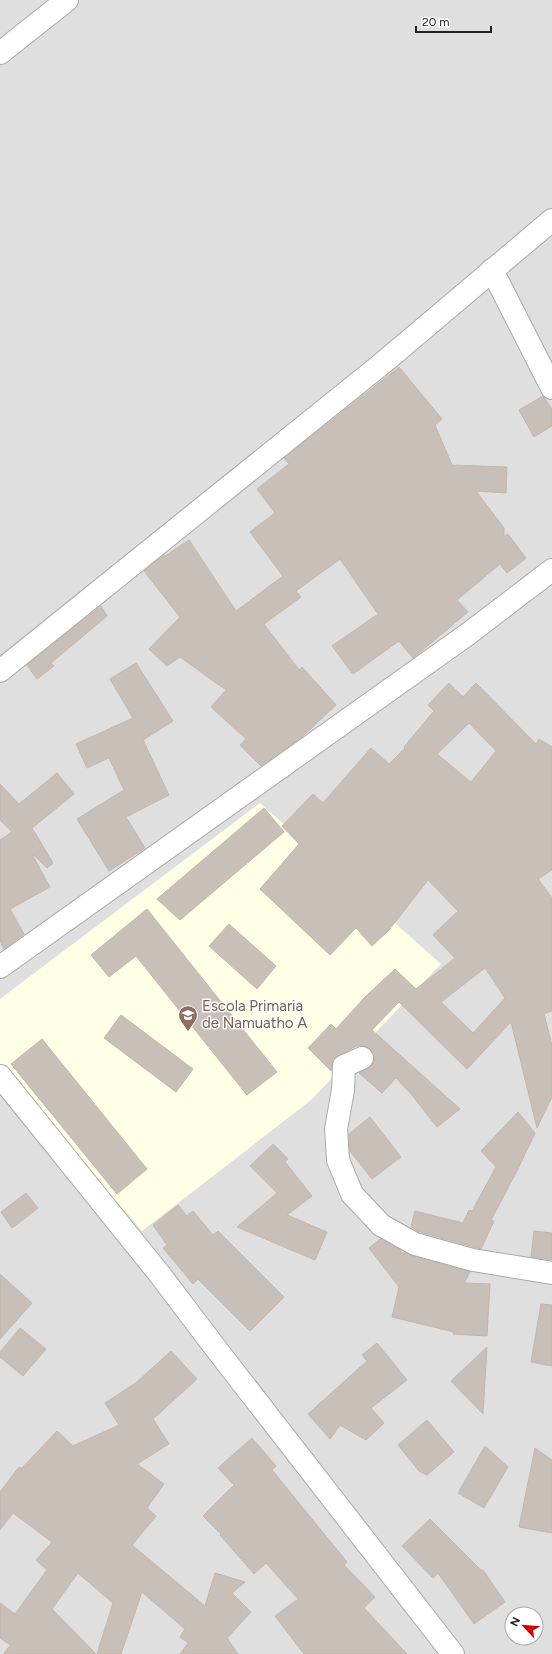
<svg xmlns="http://www.w3.org/2000/svg" width="552" height="1654" viewBox="0 0 552 1654" font-family="Figtree,sans-serif">
<rect width="100%" height="100%" fill="#f2efe9"/>
<path fill="#e0dfdf" fill-rule="evenodd" d="M0,0H552V1654H0ZM512,1614H536V1638H512Z"/>
<polygon fill="#ffffe5" points="260,803 441,964 311,1100 142,1231 0,1066 0,999"/>
<g fill="#c7bfb8" stroke="#c4b6ab" fill-rule="evenodd">
<polygon points="399,367 442,419 435,425 452,465 507,467 506,493 476,491 504,528 504,537 508,534 526,558 507,573 500,564 457,600 468,612 413,658 399,641 353,674 332,646 378,614 340,559 296,591 301,597 264,624 299,670 302,667 336,705 303,736 261,766 240,745 246,739 211,707 226,690 180,657 167,666 149,649 180,617 144,571 164,555 165,556 189,540 236,611 283,576 250,532 275,513 257,489 289,464 284,458"/>
<polygon points="543,396 552,409 552,426 534,437 519,410"/>
<polygon points="101,606 107,616 51,663 54,666 37,679 27,665"/>
<polygon points="136,663 173,721 143,740 169,795 126,817 145,848 109,871 77,819 124,790 109,758 87,768 76,744 133,718 110,679"/>
<path d="M449,683L463,697L476,683L536,744L539,739L552,747V870L538,879L552,898V1011L544,1014L552,1045V1097L537,1128L511,1022L467,1069L399,1002L372,1030L460,1109L437,1127L412,1095L396,1078L382,1093L359,1073L372,1065L374,1060V1053L369,1048L364,1046H357L339,1055L333,1059L331,1071L308,1048L331,1024L336,1029L365,997L395,969L416,989L455,958L433,935L458,911L428,880L389,930L372,946L356,928L330,955L260,889L299,844L282,826L313,794L323,803L371,748L389,764L405,748L404,747L434,711L428,705ZM469,723L496,751L471,782L437,754ZM485,968L505,998L473,1033L441,1002Z"/>
<polygon points="57,773 74,794 32,828 53,863 47,868 34,855 33,856 50,887 10,909 24,934 4,949 0,941 0,840 12,832 0,820 0,784 19,804"/>
<polygon points="264,808 284,832 180,920 157,899"/>
<polygon points="147,909 277,1072 247,1095 136,956 109,977 91,955"/>
<polygon points="229,924 276,966 257,989 209,946"/>
<polygon points="121,1015 193,1069 176,1092 104,1038"/>
<polygon points="42,1039 147,1169 117,1194 11,1064"/>
<polygon points="518,1112 535,1133 518,1169 491,1220 494,1221 481,1249 420,1232 411,1227 415,1211 463,1223 469,1210 472,1211 496,1167 481,1151"/>
<polygon points="370,1117 401,1157 372,1179 350,1151 349,1134"/>
<polygon points="273,1144 288,1159 285,1162 312,1196 287,1215 327,1232 315,1260 237,1227 277,1193 250,1166"/>
<polygon points="26,1193 38,1208 12,1228 1,1212"/>
<polygon points="178,1205 187,1216 193,1211 213,1235 218,1231 284,1297 250,1331 198,1279 193,1284 163,1248 167,1245 153,1225"/>
<polygon points="534,1231 552,1233 552,1260 531,1257"/>
<polygon points="380,1239 400,1250 404,1255 404,1252 412,1256 470,1272 464,1283 490,1284 487,1336 453,1334 454,1332 392,1317 399,1287 369,1248"/>
<polygon points="0,1274 32,1303 0,1339"/>
<polygon points="541,1304 552,1305 552,1366 531,1362"/>
<polygon points="20,1328 46,1349 23,1376 0,1357 0,1352"/>
<polygon points="377,1343 407,1380 371,1408 384,1423 366,1440 340,1425 330,1439 308,1414 367,1361 362,1355"/>
<polygon points="487,1347 483,1414 451,1381"/>
<polygon points="171,1351 197,1379 153,1419 169,1444 137,1464 164,1484 147,1508 156,1516 132,1545 205,1606 215,1573 245,1582 232,1593 251,1612 227,1638 238,1654 180,1654 188,1643 180,1637 185,1629 142,1592 121,1654 97,1654 113,1603 78,1573 52,1609 96,1654 4,1654 10,1645 0,1638 0,1603 15,1614 47,1570 36,1560 52,1542 13,1513 0,1530 0,1492 19,1467 22,1468 57,1431 73,1446 119,1425 105,1403 137,1382"/>
<polygon points="427,1420 454,1452 427,1475 419,1471 398,1445"/>
<polygon points="252,1438 276,1466 272,1470 347,1562 344,1565 375,1597 364,1608 407,1654 304,1654 275,1616 298,1599 266,1563 254,1574 220,1535 221,1534 203,1516 234,1485 218,1468"/>
<polygon points="485,1446 508,1467 484,1508 458,1493"/>
<polygon points="535,1448 552,1460 552,1533 519,1527"/>
<polygon points="430,1519 482,1571 483,1570 505,1602 474,1624 438,1573 433,1578 402,1546"/>
</g>
<g fill="none" stroke-linecap="round" stroke-linejoin="round">
<g stroke="#a9a9a9" stroke-width="24">
<g id="street">
<polyline points="0,53 67,0"/>
<polyline points="492,270 552,388"/>
<polyline points="0,671 384,362 552,220"/>
<polyline points="0,967 468,634 552,570"/>
<polyline points="362,1058 344,1066 343,1090 336,1129 338,1160 352,1194 381,1225 415,1244 473,1260 552,1273"/>
<polyline points="0,1076 161,1276 217,1350 453,1654"/>
</g>
</g>
<use href="#street" stroke="#fff" stroke-width="22"/>
</g>
<defs>
<g id="school-pin" transform="scale(1)"><path d="M0 17L-7.5 6A9.5 9.5 0 1 1 7.5 6Z" fill="#8d6e63" stroke="#fff"/><path d="M0-5L7-2L0 1L-7-2ZM-4 1L0 2.5L4 1V4Q0 6-4 4Z" fill="#fff"/></g>
</defs>
<g fill-rule="evenodd">
<use href="#school-pin" x="188" y="1015"/>
</g>
<g text-anchor="middle" stroke-width="3" stroke-linejoin="round" paint-order="stroke">
<g font-size="15" fill="#785e54" stroke="#fff" text-anchor="start">
<text x="202" y="1011">Escola Primaria<tspan x="202" dy="17">de Namuatho A</tspan></text>
</g>
</g>
<g transform="translate(524 1626) rotate(296)"><circle r="19" fill="#ffffff" stroke="#a7a7a7"/>
<path d="M0-3L7 15L0 10L-7 15Z" fill="#d40000"/>
<text y="-6" font-size="11" font-weight="bold" text-anchor="middle" fill="#222222">N</text>
</g>
<path d="M416 26v6h75v-6" fill="none" stroke="#222222" stroke-width="2"/>
<text x="422" y="26" font-size="12" fill="#222222" stroke="#ffffff" stroke-width="3" paint-order="stroke">20 m</text>
</svg>
